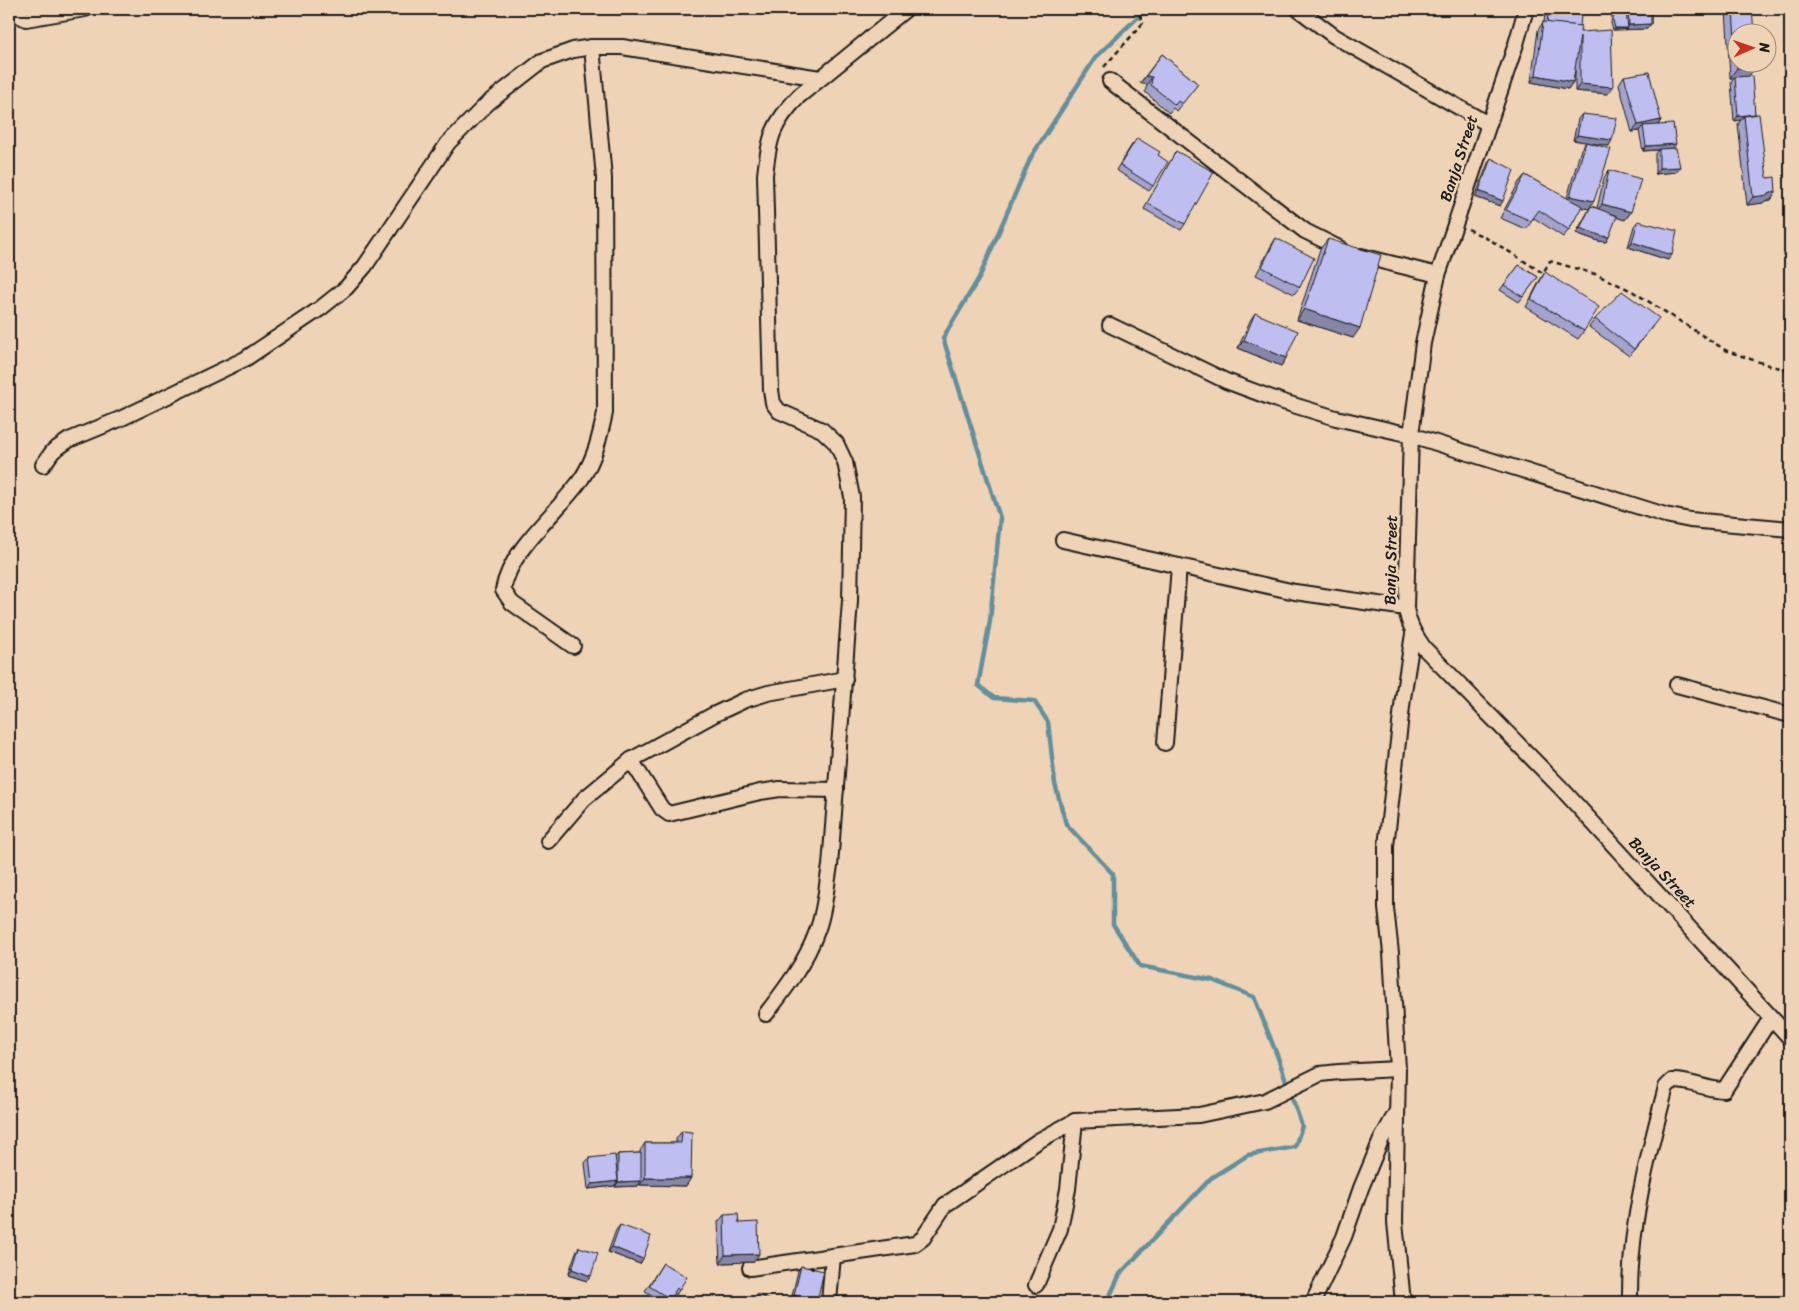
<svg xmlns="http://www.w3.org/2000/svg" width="1799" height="1311" viewBox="0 0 1799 1311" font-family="Sriracha,sans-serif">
<rect width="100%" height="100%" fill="#efd3b6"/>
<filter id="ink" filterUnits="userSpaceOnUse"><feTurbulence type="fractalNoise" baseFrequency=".02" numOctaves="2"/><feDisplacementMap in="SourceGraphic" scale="10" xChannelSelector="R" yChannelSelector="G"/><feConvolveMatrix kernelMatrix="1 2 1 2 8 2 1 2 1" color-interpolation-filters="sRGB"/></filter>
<g filter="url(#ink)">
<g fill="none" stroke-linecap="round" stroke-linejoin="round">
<polyline stroke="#628f9c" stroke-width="4.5" points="1107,1302 1120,1274 1211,1178 1248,1155 1295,1147 1302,1126 1277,1055 1254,997 1212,980 1140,966 1113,924 1113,874 1066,824 1055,784 1048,722 1034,701 994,698 978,685 990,621 1000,518 943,338 979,278 1031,157 1096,57 1141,14 1162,9"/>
<g stroke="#1c1c1c" stroke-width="18">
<g id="street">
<polyline points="16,9 18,15 26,19 85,9"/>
<polyline points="1298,9 1334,36 1488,124"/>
<path d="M1526,9L1516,44L1438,275L1423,343L1411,435L1406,608C1408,624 1415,635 1424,648L1562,789L1790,1038"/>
<polyline points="1110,81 1305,231 1341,249"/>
<polyline points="1361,256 1438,275"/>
<polyline points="1110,325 1226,381 1280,401 1336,418 1411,435 1665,515 1690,520 1790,529"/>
<polyline points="43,465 53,451 69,440 120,419 245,359 321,308 346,288 365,266 448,143 488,103 542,61 573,50 592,47 622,47 820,78"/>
<polyline points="1063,540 1295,592 1406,608"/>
<path d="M573,646L512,603L503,590C511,547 558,513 582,478C595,458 600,436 605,413L604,178L592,47"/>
<polyline points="1677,685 1790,715"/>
<polyline points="1165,743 1179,566"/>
<polyline points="631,760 662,809 669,814 760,792 780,789 836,790"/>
<polyline points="548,841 584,799 631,760 713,715 745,700 768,693 845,679"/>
<path d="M766,1014C786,988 806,962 817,931C825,911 826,887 830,866L850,601L852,497L845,462L836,443L822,430L779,411L773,403L771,390L765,175C769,138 772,124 799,96L906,9"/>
<polyline points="750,1268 915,1244 923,1238 945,1205 1038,1141 1075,1121 1199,1115 1265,1101 1320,1074 1339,1072 1398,1069"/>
<polyline points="1036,1285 1060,1229 1068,1189 1075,1121"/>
<polyline points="829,1302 833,1256"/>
<polyline points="1313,1302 1344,1237 1361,1188 1381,1140 1397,1111"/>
<polyline points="1403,1302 1395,1222 1398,1069 1391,953 1386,908 1386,846 1403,698 1413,634"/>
<path d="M1630,1302C1629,1226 1647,1160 1666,1087L1672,1081C1690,1080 1706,1090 1724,1090L1771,1018"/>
</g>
</g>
<g stroke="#1c1c1c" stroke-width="2.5" stroke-dasharray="5 4" stroke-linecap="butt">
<polyline points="1104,67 1143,23 1137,9"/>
<polyline points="1468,229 1492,241 1543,273 1550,261 1595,274 1632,291 1727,351 1771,366 1790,370"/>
</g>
<use href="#street" stroke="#efd3b6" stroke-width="14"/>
</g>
<g fill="#a3a4ce" stroke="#1c1c1c">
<polygon points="1546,9 1574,9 1574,14 1580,32 1608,94 1575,91 1575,71 1573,82 1568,89 1531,82 1538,30 1543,22 1544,22"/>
<polygon points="1616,9 1651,9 1651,24 1647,29 1613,30 1611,23 1612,15 1614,12 1616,12"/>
<polygon points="1726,9 1772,9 1752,10 1736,32 1736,62 1755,62 1749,76 1755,114 1767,178 1776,192 1771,200 1765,201 1763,203 1747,205 1738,124 1741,120 1734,121 1731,82 1735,78 1730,78"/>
<polygon points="1162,54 1198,84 1176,111 1173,108 1169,113 1145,92 1147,85 1140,83"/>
<polygon points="1624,76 1661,120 1658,125 1673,148 1676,172 1655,174 1655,154 1658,150 1643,151 1639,131 1632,132 1619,84"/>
<polygon points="1582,114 1609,146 1591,143 1589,209 1581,207 1569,230 1563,237 1534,218 1526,229 1500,218 1519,182 1525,175 1567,198 1581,149 1586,142 1573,140 1578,119"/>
<polygon points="1133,143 1158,155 1153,186 1149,191 1116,170"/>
<polygon points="1176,151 1185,224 1181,230 1144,209"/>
<polygon points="1491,158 1500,206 1475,197 1488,163"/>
<polygon points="1609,170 1631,212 1625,220 1616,217 1606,242 1598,241 1576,233 1591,206 1597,208 1604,178"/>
<polygon points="1638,221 1668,260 1628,247 1634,226"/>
<polygon points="1276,238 1300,287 1294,294 1256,275 1271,246"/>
<polygon points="1328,239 1353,338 1297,320 1320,249"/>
<polygon points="1519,265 1538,277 1519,302 1500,290"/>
<polygon points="1545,272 1584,331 1578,339 1526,307 1540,280"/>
<polygon points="1255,313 1286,358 1281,366 1238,348 1250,321"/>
<polygon points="1595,319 1653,326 1629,356 1589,327"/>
<polygon points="682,1131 686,1186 640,1185 640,1184 638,1186 615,1187 615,1185 614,1186 588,1189 585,1163 589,1158 615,1158 618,1154 640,1153 640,1151 645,1143 676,1143 676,1139"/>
<polygon points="724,1215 739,1223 754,1262 720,1263 718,1222"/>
<polygon points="620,1225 640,1264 608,1252 616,1230"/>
<polygon points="579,1247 591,1276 587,1281 568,1275 576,1252"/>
<polygon points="663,1263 679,1290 676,1295 673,1293 667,1302 664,1302 645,1291"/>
<polygon points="801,1266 817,1301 816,1302 799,1302 791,1300 798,1271"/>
</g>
<g fill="#8586a8" stroke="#1c1c1c">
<polygon points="1619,9 1651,9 1628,9 1626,12 1616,12"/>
<polygon points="1746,9 1772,9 1744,11"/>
<polygon points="1651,24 1647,29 1613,30 1615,28 1627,28 1629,25"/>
<polygon points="1756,67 1748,77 1730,78 1737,68"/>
<polygon points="1536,75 1573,82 1568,89 1531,82"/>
<polygon points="1146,76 1152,77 1147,85 1140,83"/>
<polygon points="1580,84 1613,87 1608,94 1575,91"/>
<polygon points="1755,114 1744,116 1741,120 1734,121 1738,116"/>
<polygon points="1661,120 1656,128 1643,126 1639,131 1632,132 1638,125"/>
<polygon points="1577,135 1612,140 1609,146 1573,140"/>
<polygon points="1676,144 1672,149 1643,151 1646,146"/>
<polygon points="1680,167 1676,172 1655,174 1659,168"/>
<polygon points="1479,191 1503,201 1500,206 1475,197"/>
<polygon points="1776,192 1771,200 1765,201 1763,203 1747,205 1753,197"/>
<polygon points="1570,196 1594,201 1589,209 1565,204"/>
<polygon points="1602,204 1631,212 1625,220 1597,211"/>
<polygon points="1580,228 1609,237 1606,242 1598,241 1576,233"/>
<polygon points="1632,242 1672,255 1668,260 1628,247"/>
<polygon points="1304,309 1360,328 1353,338 1297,320"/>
<polygon points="1244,340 1286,358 1281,366 1238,348"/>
<polygon points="645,1178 691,1178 686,1186 640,1185"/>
<polygon points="618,1181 614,1186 588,1189 592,1184"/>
<polygon points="641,1181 638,1186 615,1187 618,1182"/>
<polygon points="612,1247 643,1259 640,1264 608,1252"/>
<polygon points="759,1254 754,1262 720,1263 725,1255"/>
<polygon points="572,1269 591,1276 587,1281 568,1275"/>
<polygon points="794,1295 817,1301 816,1302 799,1302 791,1300"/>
</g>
<g fill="#bebff0" stroke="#1c1c1c">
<polygon points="1549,9 1574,9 1574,14 1581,15 1580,26 1547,23"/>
<polygon points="1628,9 1651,9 1651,24 1629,25"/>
<polygon points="1733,9 1752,9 1754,32 1736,32 1736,56"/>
<polygon points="1614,12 1626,12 1628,28 1615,28 1613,20"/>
<polygon points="1543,22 1581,26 1580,32 1611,30 1613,87 1580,84 1580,36 1573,82 1536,75"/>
<polygon points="1162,54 1198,84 1182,104 1178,101 1175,105 1151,85 1152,77 1146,76"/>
<polygon points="1737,62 1755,62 1756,67 1737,68"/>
<polygon points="1649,72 1661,120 1638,125 1624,76"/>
<polygon points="1752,76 1755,114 1738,116 1735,77"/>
<polygon points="1582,114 1617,118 1612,140 1577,135"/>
<polygon points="1759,114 1767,178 1775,177 1776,192 1768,193 1768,195 1753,197 1744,116"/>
<polygon points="1673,124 1676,144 1646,146 1643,126"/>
<polygon points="1137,138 1160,152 1158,155 1168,162 1153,186 1120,165"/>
<polygon points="1586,142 1611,149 1594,201 1570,196"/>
<polygon points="1676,148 1680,167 1659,168 1659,149"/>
<polygon points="1176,151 1214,172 1185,224 1147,203"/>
<polygon points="1491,158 1514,170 1503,201 1479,191"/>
<polygon points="1609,170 1641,179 1631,212 1602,204"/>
<polygon points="1525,175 1582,206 1569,230 1539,210 1531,221 1506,210"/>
<polygon points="1591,206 1617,216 1609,237 1602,236 1580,228"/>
<polygon points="1638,221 1677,231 1672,255 1632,242"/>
<polygon points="1276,238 1314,258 1300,287 1262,267"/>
<polygon points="1328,239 1381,255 1360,328 1304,309"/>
<polygon points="1519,265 1538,277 1523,297 1504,285"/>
<polygon points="1545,272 1599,307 1584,331 1531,299"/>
<polygon points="1622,291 1659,318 1634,349 1595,319"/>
<polygon points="1255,313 1298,331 1286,358 1244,340"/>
<polygon points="682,1131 692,1132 691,1178 645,1178 645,1143 681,1143"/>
<polygon points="641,1153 641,1181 618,1182 618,1154"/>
<polygon points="615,1155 618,1181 592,1184 589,1158"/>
<polygon points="738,1214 739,1223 758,1222 759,1254 725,1255 724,1215"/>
<polygon points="620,1225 651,1236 643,1259 612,1247"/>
<polygon points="579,1247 598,1253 591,1276 572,1269"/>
<polygon points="663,1263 687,1277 679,1290 677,1288 670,1299 649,1286"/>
<polygon points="801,1266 824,1271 817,1301 794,1295"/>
<polygon points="757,1294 774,1302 753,1302"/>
</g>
</g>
<g text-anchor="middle" stroke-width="5" stroke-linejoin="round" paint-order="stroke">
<g font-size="16" fill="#1c1c1c" stroke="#efd3b6">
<text transform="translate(1458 158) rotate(-72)" y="6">Banja Street</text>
<text transform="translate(1390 560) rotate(-89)" y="6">Banja Street</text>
<text transform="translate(1663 872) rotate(47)" y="6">Banja Street</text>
</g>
</g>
<rect width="1799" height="1311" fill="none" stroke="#efd3b6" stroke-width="30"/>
<rect x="15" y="15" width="1769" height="1281" fill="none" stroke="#1c1c1c" stroke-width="2" filter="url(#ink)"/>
<g transform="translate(1752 48) rotate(88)"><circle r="24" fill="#efd3b6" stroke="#9b8a78"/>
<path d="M0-4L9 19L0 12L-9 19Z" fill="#c8321e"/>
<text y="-8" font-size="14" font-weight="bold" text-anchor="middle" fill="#1c1c1c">N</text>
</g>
</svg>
